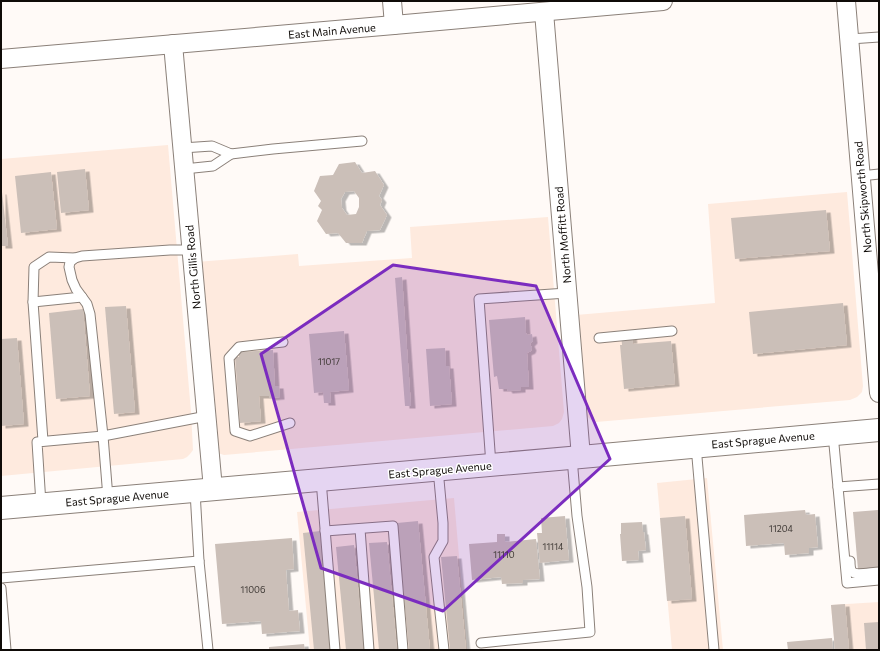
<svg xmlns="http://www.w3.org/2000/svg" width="880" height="651" viewBox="0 0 880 651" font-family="Commissioner,sans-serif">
<defs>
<filter id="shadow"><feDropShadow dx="4.5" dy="2.5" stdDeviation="0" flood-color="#0004"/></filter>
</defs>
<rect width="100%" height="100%" fill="#fffaf7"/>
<g fill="#feeade">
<polygon points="168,145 191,412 193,450 190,454 187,457 183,459 1,476 1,159"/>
<polygon points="847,192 863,386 862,392 857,397 850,400 596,422 591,420 586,415 576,315 715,303 708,204"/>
<polygon points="548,217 564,412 562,419 559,423 553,426 224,455 218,453 196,262 298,254 299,266 412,258 410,227"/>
<polygon points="707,478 723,650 672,650 657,483"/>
<polygon points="454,498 467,650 310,650 297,512"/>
<polygon points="879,602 879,650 835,650 831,605"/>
</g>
<g fill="#cbbfb8" fill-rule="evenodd" filter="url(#shadow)">
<path d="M355,162L362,173L375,171L384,185L379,196L382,200L380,205L387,215L380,230L367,231L362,243H346L338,233L326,234L317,221L322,210L318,206L321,201L314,191L320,176L333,175L339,164ZM354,191L359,198V207L356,214L347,215L342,208L341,199L345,192Z"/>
<polygon points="85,169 89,210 61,213 57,172"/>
<polygon points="51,172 57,229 21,233 15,176"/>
<polygon points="1,192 2,192 8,246 1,246"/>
<polygon points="826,210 830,251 735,259 731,218"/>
<polygon points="402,277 411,406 405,406 395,278"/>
<polygon points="843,303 847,345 753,354 749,312"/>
<polygon points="126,306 135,412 114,414 105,307"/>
<polygon points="83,309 90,396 56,399 49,313"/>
<polygon points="525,317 526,333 527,335 532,334 533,341 530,344 532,348 531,351 527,353 529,387 521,387 521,390 508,391 507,389 499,389 497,376 494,377 489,320"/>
<polygon points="344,331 349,390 330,392 331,403 324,403 323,392 314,393 309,334"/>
<polygon points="632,332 633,344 671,341 675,384 624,389 620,345 622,345 621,333"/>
<polygon points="17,338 24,424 1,426 1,339"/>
<polygon points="445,348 446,366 449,366 452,404 430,406 426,349"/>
<polygon points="273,350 275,386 279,386 280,397 269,398 269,396 259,396 261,421 240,423 235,357 239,357 239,352"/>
<polygon points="805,510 806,515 815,514 818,547 809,548 809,553 785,555 784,543 746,546 744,515"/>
<polygon points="878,510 879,521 879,569 858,570 853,512"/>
<polygon points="565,516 569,560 540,563 537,533 542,533 541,518"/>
<polygon points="685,516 692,599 667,601 660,518"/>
<polygon points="418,521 430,650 409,650 397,523"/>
<polygon points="642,522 643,532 644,532 646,550 638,551 639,560 622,561 620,534 621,534 621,523"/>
<polygon points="320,531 331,650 314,650 303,533"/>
<polygon points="497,534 505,534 505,542 536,539 540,579 523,580 523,583 502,584 501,577 472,580 469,544 497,542"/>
<polygon points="292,538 294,569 286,570 289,611 298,610 300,631 262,634 261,621 222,624 215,544"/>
<polygon points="387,542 397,650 379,650 369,543"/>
<polygon points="354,545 364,650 346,650 336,547"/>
<polygon points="457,556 466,650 450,650 441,557"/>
<polygon points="845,604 849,650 835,650 831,605"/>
<polygon points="879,622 879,650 866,650 864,623"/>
<polygon points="832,638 833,650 788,650 787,642"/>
<polygon points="304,644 305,650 269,650 269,647"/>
</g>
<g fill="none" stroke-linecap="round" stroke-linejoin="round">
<g stroke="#8b8079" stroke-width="11">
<g id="service">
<polyline points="850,39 879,37"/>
<polyline points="182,148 212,146 231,154 213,166 184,169"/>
<polyline points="231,154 273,149 362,141"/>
<polyline points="861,176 879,174"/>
<polyline points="192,250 170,250 82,256 75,258 70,262 69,267 72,280 76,289 87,304 90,314 103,436 207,416"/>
<polyline points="33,302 82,297"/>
<polyline points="599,338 672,331"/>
<polyline points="283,342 239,347 229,358 235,431 250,436 290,423"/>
<polyline points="833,434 847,583 879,580"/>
<polyline points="43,441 33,302 34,267 49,257 75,258"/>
<polyline points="696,446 714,650"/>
<polyline points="491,465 479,299 567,293"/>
<polyline points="438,469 443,523 443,541 434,557 444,650"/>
<polyline points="321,480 335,650"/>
<polyline points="838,487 879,484"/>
<polyline points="195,491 199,561 208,650"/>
<polyline points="41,504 37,442 103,436 108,498"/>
<polyline points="360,529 369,650"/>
<polyline points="325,531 393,526 403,650"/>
<path d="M850,561C850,564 850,571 854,573C859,575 873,572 879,572"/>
<polyline points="1,578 199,561"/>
<polyline points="1,588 6,650"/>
<polyline points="481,643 590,632 587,587 577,516 572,458"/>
</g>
</g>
<g stroke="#8b8079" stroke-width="20">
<g id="minor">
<polyline points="392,1 394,25"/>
<polyline points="846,1 879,393"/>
<polyline points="544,12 581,457"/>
<polyline points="173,44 213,489"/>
<polyline points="1,59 394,25 663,1"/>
</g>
</g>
<g stroke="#8b8079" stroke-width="24">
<polyline id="primary" points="1,508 581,457 879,430"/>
</g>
<use href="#service" stroke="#fff" stroke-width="9"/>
<use href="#minor" stroke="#fff" stroke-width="18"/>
<use href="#primary" stroke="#fff" stroke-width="22"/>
</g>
<path fill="#7b2cbf" fill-opacity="0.2" stroke="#7b2cbf" stroke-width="3" stroke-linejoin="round" d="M393,265L536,286L610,459L443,611L321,568L261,354Z"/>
<g text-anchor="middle" stroke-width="3" stroke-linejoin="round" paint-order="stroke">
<g font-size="9" fill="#3e3834">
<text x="329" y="365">11017</text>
<text x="781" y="532">11204</text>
<text x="553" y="550">11114</text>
<text x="504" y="558">11110</text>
<text x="253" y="593">11006</text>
</g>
<g font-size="11" fill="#0f0b08" stroke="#fff">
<text transform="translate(332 31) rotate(-5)" y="4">East Main Avenue</text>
<text transform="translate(863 197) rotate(-95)" y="4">North Skipworth Road</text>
<text transform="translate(563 235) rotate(-95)" y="4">North Moffitt Road</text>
<text transform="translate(193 267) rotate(-95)" y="4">North Gillis Road</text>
<text transform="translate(763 440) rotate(-5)" y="4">East Sprague Avenue</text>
<text transform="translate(440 470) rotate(-5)" y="4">East Sprague Avenue</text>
<text transform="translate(117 498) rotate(-5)" y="4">East Sprague Avenue</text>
</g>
</g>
<rect width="880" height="651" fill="none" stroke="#0f0b08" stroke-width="4"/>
</svg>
